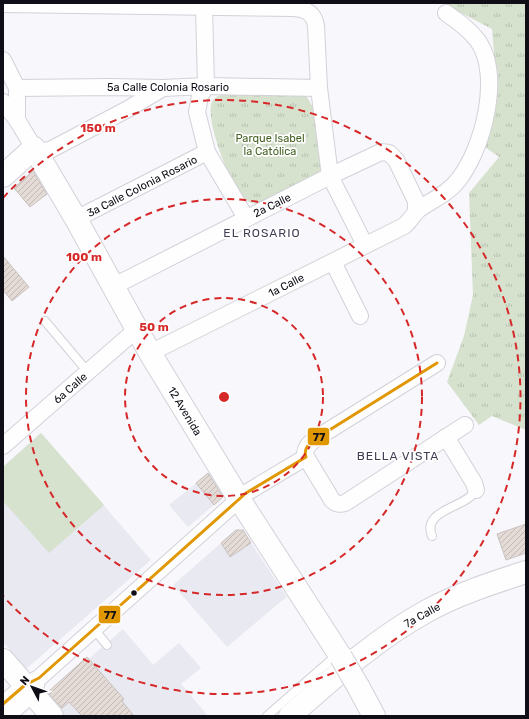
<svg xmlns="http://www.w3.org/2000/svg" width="529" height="719" viewBox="0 0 529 719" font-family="Rubik,sans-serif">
<defs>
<pattern id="park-tufts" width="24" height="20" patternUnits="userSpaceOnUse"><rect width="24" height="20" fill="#d6e1ce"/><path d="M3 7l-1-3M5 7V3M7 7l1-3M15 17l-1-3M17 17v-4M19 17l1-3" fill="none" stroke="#b6c0b0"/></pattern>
<pattern id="building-hatch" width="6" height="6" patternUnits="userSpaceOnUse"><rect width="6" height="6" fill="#e4dad6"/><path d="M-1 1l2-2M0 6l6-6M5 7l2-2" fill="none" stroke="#c2bab7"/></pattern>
</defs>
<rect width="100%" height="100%" fill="#f8f7fb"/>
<g fill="#e9e9f2">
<polygon points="41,433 151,560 26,669 3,642 3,467"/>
<polygon points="209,473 223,497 188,527 169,505"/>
<polygon points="221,543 230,557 251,543 287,597 279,603 227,647 173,585"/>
<polygon points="123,629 153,665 179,643 201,668 181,684 208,716 65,716 52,700 52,691"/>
</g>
<polygon fill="#d6e1ce" points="41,433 104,505 49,553 3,501 3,467"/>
<g fill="url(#park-tufts)">
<polygon points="442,3 526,3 526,430 492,416 479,425 447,382 464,336 473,295 469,193 499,157 485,147 497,90 492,29"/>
<path d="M294,91L307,97L314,109L322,166L317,177L260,204C255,204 249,203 245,199C231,188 204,119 212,102C214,98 217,96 221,95Z"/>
</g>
<g fill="url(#building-hatch)" stroke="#c8c2c1">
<polygon points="33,171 47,194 30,207 14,188"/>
<polygon points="3,256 29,287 12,301 3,290"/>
<polygon points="208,473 223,497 214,505 196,483"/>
<polygon points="526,524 526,553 506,560 497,534"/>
<polygon points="236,530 243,530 251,543 230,557 221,543"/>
<polygon points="87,657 124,699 122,701 134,716 82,716 69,702 62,708 49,694 49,691"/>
</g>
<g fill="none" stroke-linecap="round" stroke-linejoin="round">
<g stroke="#d3d1d9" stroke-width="10">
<g id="lane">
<polyline points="45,321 82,365"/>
<path d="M432,536C421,509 467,508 476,490"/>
<polyline points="93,628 107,645"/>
<polyline points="267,716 338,654"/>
</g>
</g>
<g stroke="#d3d1d9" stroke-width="18">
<g id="street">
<path d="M3,4L294,8C306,9 314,13 316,26L319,88L330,176L365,245"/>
<polyline points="204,6 206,86 200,96 197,112 207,152 246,218"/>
<polyline points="3,60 17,88 17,120"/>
<polyline points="17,88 109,87 163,88 206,86 319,88"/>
<polyline points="3,102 17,120 34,148 43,151 50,150 128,109 163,88"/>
<polyline points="76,219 207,152"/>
<polyline points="333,262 360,316"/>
<polyline points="114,286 330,176 381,152 389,153 396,160 416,201 416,212"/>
<path d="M150,353L404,226C410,221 413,215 418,210C432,200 449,193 459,179C483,148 502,76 478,41C469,29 458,21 446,13"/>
<polyline points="446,437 474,483 476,490"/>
<polyline points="3,446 137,329"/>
<path d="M306,457L332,500C336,504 339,505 345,503L465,425"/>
<path d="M3,704L25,685L39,678L246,493L306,457C303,449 309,444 315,439L437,363"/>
<polyline points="7,716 33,693 36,685"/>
</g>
</g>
<g stroke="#d3d1d9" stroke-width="24">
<g id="secondary">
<polyline points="3,176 34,148 76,219 150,353 239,499 341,657"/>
<polyline points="3,660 52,716"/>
<polyline points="359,688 374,716"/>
</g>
</g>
<g stroke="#d3d1d9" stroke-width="24">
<path id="primary" d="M290,716C333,678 376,639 427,611C458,594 492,583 526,572"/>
</g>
<use href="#lane" stroke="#fefefe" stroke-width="8"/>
<use href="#street" stroke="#fefefe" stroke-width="16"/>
<use href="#secondary" stroke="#fefefe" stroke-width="22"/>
<use href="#primary" stroke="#fefefe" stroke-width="22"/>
<g stroke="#d3d1d9" stroke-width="24" stroke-linecap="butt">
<polyline id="secondary-bridge" points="341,657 359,688"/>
</g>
<use href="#secondary-bridge" stroke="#fefefe" stroke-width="22"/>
<g stroke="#fff" stroke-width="6">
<path id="bus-1" d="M3,704L25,685L39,678L246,493L306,457C303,449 309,444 315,439L437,363"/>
</g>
<use href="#bus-1" stroke="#e09702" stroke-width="3"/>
</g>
<g fill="none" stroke="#d62828" stroke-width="2" stroke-dasharray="7 5">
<circle cx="224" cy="397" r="99"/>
<circle cx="224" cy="397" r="198"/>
<path d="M3 198A297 297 0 1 1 3 596"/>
</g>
<circle fill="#0f0d16" stroke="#fff" stroke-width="1.5" cx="134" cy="593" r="3.5"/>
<g text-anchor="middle" stroke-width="3.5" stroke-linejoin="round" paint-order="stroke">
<g font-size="11" fill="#0f0d16" stroke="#fff">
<text x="168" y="91">5a Calle Colonia Rosario</text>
<text transform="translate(142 186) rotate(-27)" y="4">3a Calle Colonia Rosario</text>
<text transform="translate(272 205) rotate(-26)" y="4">2a Calle</text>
<text transform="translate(286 285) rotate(-27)" y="4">1a Calle</text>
<text transform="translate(70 388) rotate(-41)" y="4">6a Calle</text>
<text transform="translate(185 411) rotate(59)" y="4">12 Avenida</text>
<text transform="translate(422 615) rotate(-29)" y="4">7a Calle</text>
</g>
<g font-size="11" fill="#456223" stroke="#fff">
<text x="270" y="142">Parque Isabel<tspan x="270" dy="13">la Católica</tspan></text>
</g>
<g font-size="12" letter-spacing="1" fill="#413d54" stroke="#fff">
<text x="262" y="237">EL ROSARIO</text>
<text x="398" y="460">BELLA VISTA</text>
</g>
</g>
<circle cx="224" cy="397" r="6" fill="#d62828" stroke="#fff" stroke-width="2"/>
<g font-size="12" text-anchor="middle" font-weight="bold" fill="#d62828" stroke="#fff" stroke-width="3.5" stroke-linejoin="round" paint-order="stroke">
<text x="98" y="132">150 m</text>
<text x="84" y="261">100 m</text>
<text x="154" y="331">50 m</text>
</g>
<g stroke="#fff" stroke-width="1.5">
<rect x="307" y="427" width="23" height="19" rx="4" fill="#e09702"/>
<rect x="98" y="605" width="23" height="19" rx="4" fill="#e09702"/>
</g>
<g font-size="11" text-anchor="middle" font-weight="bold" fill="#111">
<text x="319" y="441">77</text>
<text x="110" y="619">77</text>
</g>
<rect width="529" height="719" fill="none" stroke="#0f0d16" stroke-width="8"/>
<g transform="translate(32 687) rotate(311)" stroke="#ffffff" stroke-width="3" paint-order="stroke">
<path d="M0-3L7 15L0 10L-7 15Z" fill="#0f0d16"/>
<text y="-6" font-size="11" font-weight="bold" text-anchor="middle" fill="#0f0d16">N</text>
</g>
</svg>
